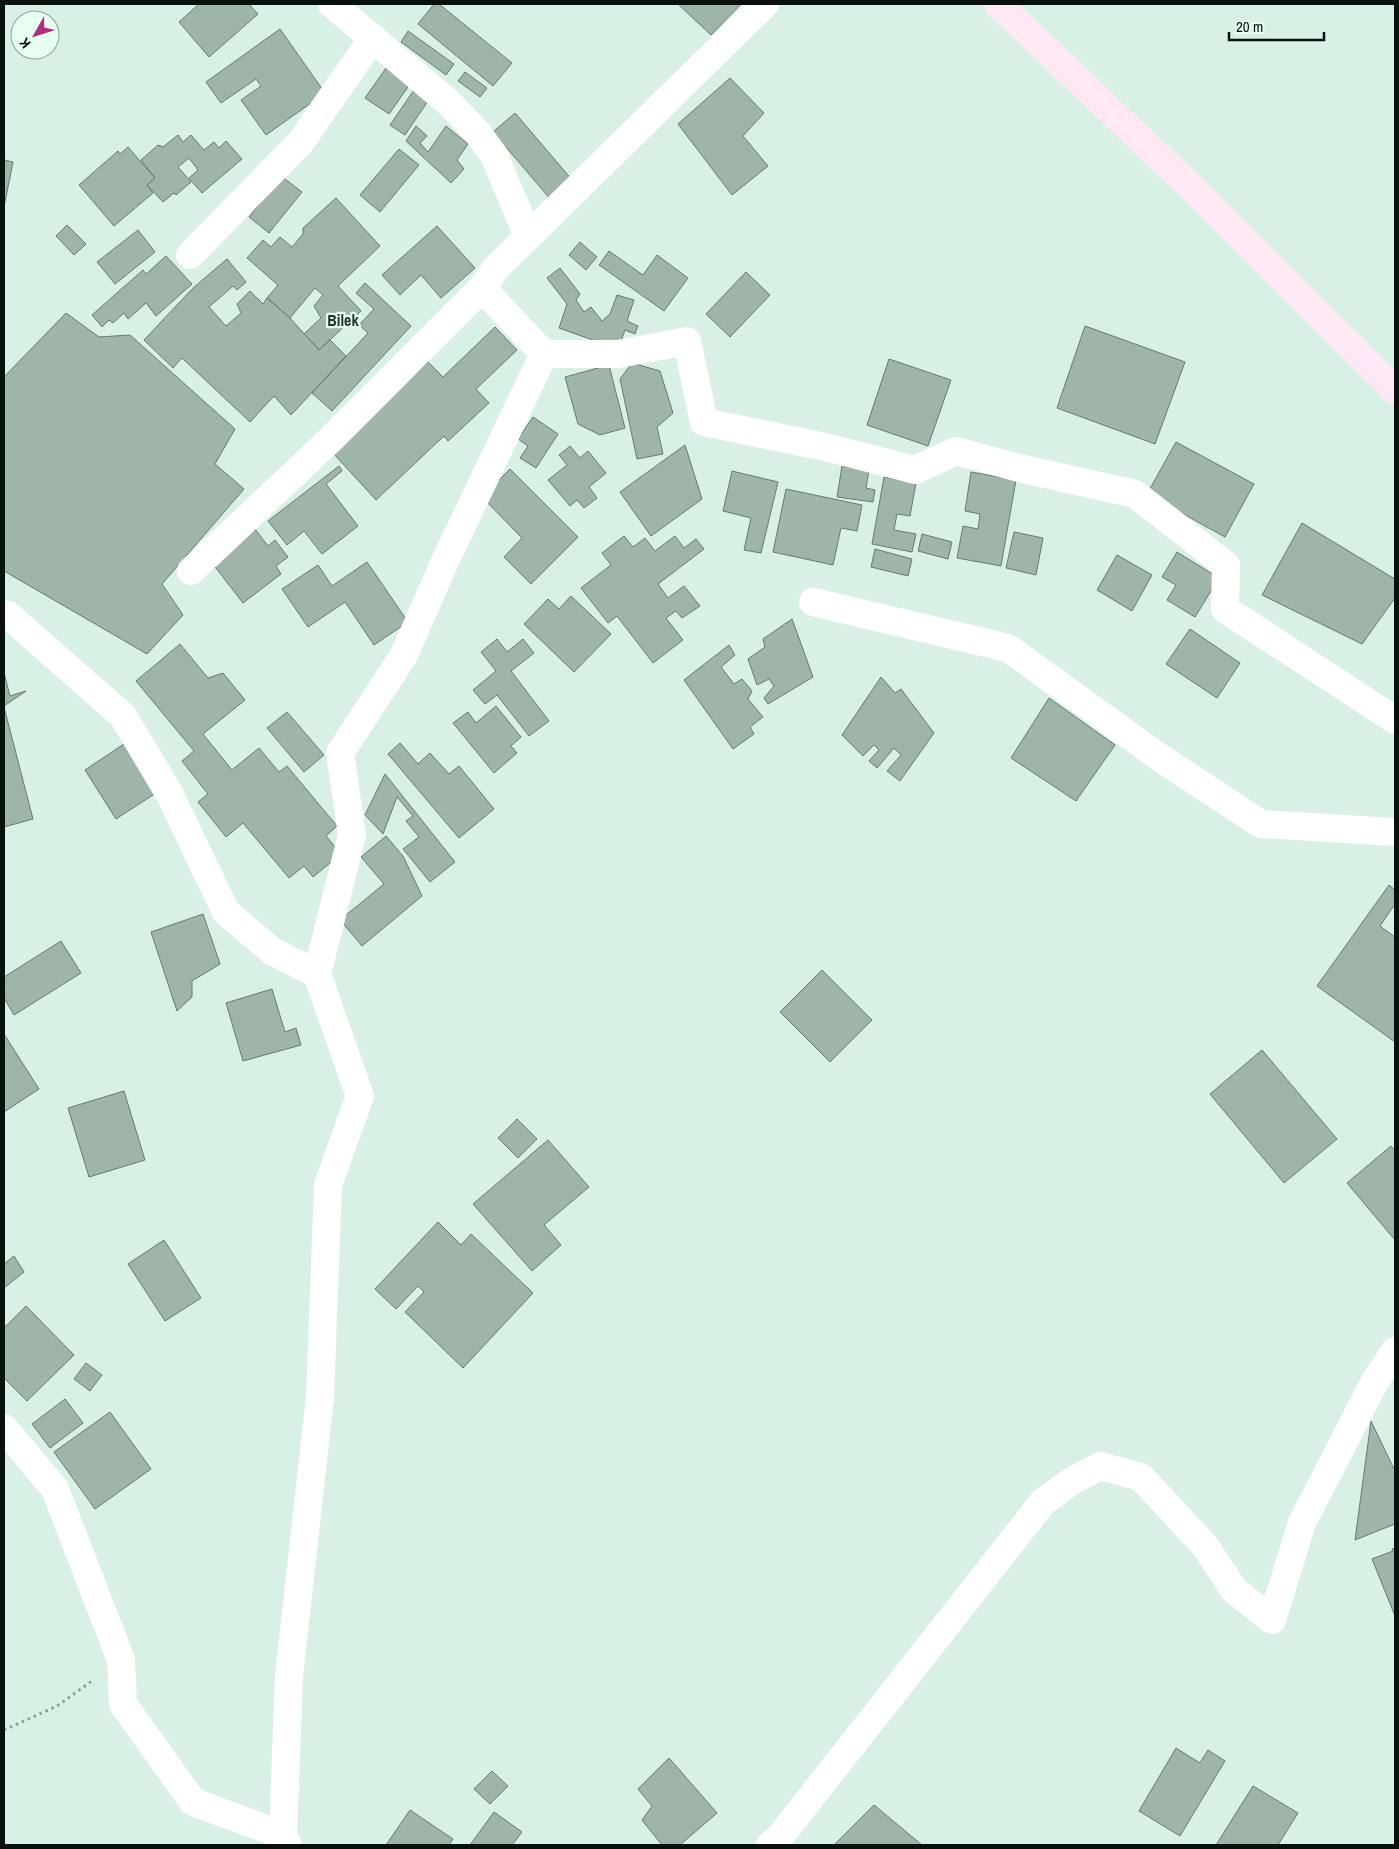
<svg xmlns="http://www.w3.org/2000/svg" width="1399" height="1849" viewBox="0 0 1399 1849" font-family="'Archivo Narrow',sans-serif">
<rect width="100%" height="100%" fill="#d9f1e4"/>
<g fill="#9eb5a8" stroke="#667b70">
<polygon points="199,4 249,4 258,14 209,57 179,22"/>
<polygon points="434,4 439,4 512,63 493,86 418,24"/>
<polygon points="678,4 741,4 711,35"/>
<polygon points="280,29 325,93 266,135 241,100 261,86 256,79 221,103 206,82"/>
<polygon points="408,31 454,64 446,75 401,42"/>
<polygon points="391,61 415,77 389,114 365,98"/>
<polygon points="465,72 487,88 480,97 458,81"/>
<polygon points="730,78 764,113 743,136 768,166 732,195 678,124"/>
<polygon points="414,90 428,101 405,135 390,125"/>
<polygon points="515,113 574,182 552,201 493,132"/>
<polygon points="416,126 427,136 420,143 428,152 446,126 468,144 457,160 464,169 451,183 406,141"/>
<polygon points="178,135 183,142 191,135 204,150 214,142 219,148 226,141 242,159 202,193 189,178 198,170 189,158 178,167 191,182 176,195 174,193 163,202 147,185 155,178 141,160 158,145 163,147"/>
<polygon points="128,147 155,178 147,185 153,193 114,226 79,185 118,151 120,154"/>
<polygon points="399,149 419,165 380,212 360,195"/>
<polygon points="4,160 13,162 4,207"/>
<polygon points="281,176 302,192 269,233 249,217"/>
<polygon points="336,198 380,246 338,286 361,311 319,350 304,334 321,318 314,306 323,295 315,288 290,318 267,298 278,285 247,258 263,240 271,247 280,237 292,247 303,234 303,228"/>
<polygon points="67,225 86,244 74,255 56,236"/>
<polygon points="437,226 475,268 441,298 421,275 400,295 382,275"/>
<polygon points="138,230 155,252 115,284 97,262"/>
<polygon points="580,242 597,257 586,270 569,255"/>
<polygon points="609,251 643,275 657,255 688,278 664,311 599,265"/>
<polygon points="166,256 192,284 156,316 146,303 128,319 124,313 113,323 109,320 102,327 92,315 143,270 146,274"/>
<polygon points="227,259 246,282 237,290 233,286 209,307 226,326 241,313 237,304 250,291 263,304 267,298 290,318 319,350 330,340 346,356 291,415 274,396 250,422 182,358 173,368 144,340 193,288"/>
<polygon points="560,268 580,294 576,300 584,312 591,307 602,321 610,314 617,295 634,300 627,321 638,326 635,334 625,330 618,349 559,328 567,304 547,278"/>
<polygon points="746,272 770,295 730,337 706,314"/>
<polygon points="365,283 411,326 332,411 312,393 368,333 359,325 374,309 356,293"/>
<polygon points="66,313 99,337 130,335 235,429 215,464 244,489 162,584 183,615 147,654 4,571 4,377"/>
<polygon points="1085,326 1185,362 1155,444 1057,408"/>
<polygon points="495,327 517,350 476,389 489,403 448,441 444,436 376,500 332,452 428,362 443,377"/>
<polygon points="889,359 951,380 928,446 867,425"/>
<polygon points="632,363 660,371 673,413 657,427 663,454 637,459 620,379"/>
<polygon points="609,365 625,428 600,435 578,424 565,377"/>
<polygon points="533,417 558,434 536,468 520,458 528,446 518,439"/>
<polygon points="1176,442 1254,484 1225,537 1147,494"/>
<polygon points="685,445 702,499 651,536 620,492"/>
<polygon points="570,446 580,458 588,451 606,473 589,487 597,498 584,508 577,500 570,506 548,480 567,465 559,455"/>
<polygon points="339,466 342,471 326,484 358,526 322,554 304,531 287,545 268,521"/>
<polygon points="842,466 869,470 866,488 875,490 873,502 837,497"/>
<polygon points="510,469 578,537 531,584 504,557 522,538 482,497"/>
<polygon points="732,471 778,482 761,553 744,550 751,518 723,511"/>
<polygon points="971,472 1016,480 1001,566 957,558 963,526 978,529 980,514 965,511"/>
<polygon points="884,477 916,483 910,516 897,514 894,530 916,534 912,552 872,544"/>
<polygon points="786,489 862,505 857,531 841,528 833,565 773,552"/>
<polygon points="1302,523 1395,579 1395,598 1362,644 1262,595"/>
<polygon points="255,529 268,546 275,540 288,557 276,566 281,574 243,603 212,563"/>
<polygon points="1014,532 1043,538 1036,575 1006,568"/>
<polygon points="922,534 952,542 948,559 918,551"/>
<polygon points="624,536 633,547 645,538 655,551 675,536 684,548 696,539 704,549 658,584 668,598 684,586 700,606 682,618 676,611 666,618 683,640 653,663 617,616 608,623 581,588 611,565 602,553"/>
<polygon points="875,549 912,559 908,576 871,567"/>
<polygon points="1177,552 1219,578 1195,617 1167,600 1176,585 1162,577"/>
<polygon points="1117,555 1152,575 1132,611 1097,590"/>
<polygon points="367,562 408,622 374,645 345,602 308,627 282,589 318,565 332,586"/>
<polygon points="571,596 611,634 574,672 524,624 548,599 559,609"/>
<polygon points="792,619 813,677 768,704 764,698 774,686 769,679 757,685 748,659 765,647 763,639"/>
<polygon points="1190,629 1240,663 1217,698 1166,664"/>
<polygon points="497,639 507,652 523,639 534,653 511,671 549,721 529,736 497,695 485,704 473,690 496,671 481,652"/>
<polygon points="180,644 208,678 223,673 245,700 203,734 232,770 259,748 279,772 287,766 337,826 326,836 341,854 313,877 304,866 289,878 243,823 226,837 198,802 208,794 182,761 194,751 136,681"/>
<polygon points="729,645 735,655 721,667 734,684 742,679 752,691 748,699 763,717 750,727 754,734 733,749 684,680"/>
<polygon points="4,673 10,696 26,691 4,706"/>
<polygon points="881,677 895,693 901,689 934,733 900,781 887,771 901,755 894,748 877,768 869,761 879,750 874,745 863,756 842,735"/>
<polygon points="1049,698 1115,745 1076,801 1011,758"/>
<polygon points="496,706 521,737 511,746 517,753 494,773 453,723 468,712 476,723"/>
<polygon points="4,707 33,819 4,827"/>
<polygon points="287,712 324,755 304,772 267,728"/>
<polygon points="400,743 418,764 430,753 449,774 459,766 494,809 459,838 388,754"/>
<polygon points="124,744 156,793 116,819 85,770"/>
<polygon points="385,774 455,862 430,882 403,849 419,837 406,821 413,816 397,797 383,834 365,815"/>
<polygon points="386,836 403,856 422,896 362,946 340,920 384,884 361,857"/>
<polygon points="1389,885 1395,890 1395,904 1380,926 1395,937 1395,1042 1317,986"/>
<polygon points="203,914 220,964 192,981 192,997 177,1011 151,932"/>
<polygon points="61,941 81,973 14,1015 4,998 4,977"/>
<polygon points="822,970 872,1020 830,1062 780,1012"/>
<polygon points="272,989 285,1032 296,1028 301,1045 243,1061 226,1003"/>
<polygon points="4,1034 39,1089 4,1112"/>
<polygon points="1262,1050 1337,1139 1284,1183 1210,1094"/>
<polygon points="124,1091 145,1160 89,1177 68,1108"/>
<polygon points="517,1119 537,1139 518,1158 498,1138"/>
<polygon points="548,1140 589,1187 544,1225 561,1245 532,1271 473,1204"/>
<polygon points="1391,1146 1395,1151 1395,1240 1347,1183"/>
<polygon points="438,1222 461,1245 471,1234 533,1293 463,1368 405,1312 424,1292 418,1286 396,1309 375,1289"/>
<polygon points="164,1240 201,1298 165,1321 128,1264"/>
<polygon points="14,1256 24,1272 4,1288 4,1264"/>
<polygon points="26,1306 74,1355 27,1401 4,1378 4,1328"/>
<polygon points="86,1363 102,1375 90,1391 74,1379"/>
<polygon points="65,1399 83,1423 50,1448 32,1424"/>
<polygon points="110,1412 151,1469 95,1509 54,1452"/>
<polygon points="1371,1421 1395,1471 1395,1524 1355,1540"/>
<polygon points="1395,1548 1395,1616 1372,1559 1393,1551 1392,1549"/>
<polygon points="1176,1748 1200,1763 1208,1750 1225,1761 1180,1836 1139,1811"/>
<polygon points="669,1758 717,1813 680,1845 662,1845 642,1820 652,1806 638,1789"/>
<polygon points="492,1771 508,1786 490,1804 474,1789"/>
<polygon points="1253,1786 1298,1813 1278,1845 1216,1845"/>
<polygon points="874,1805 922,1845 923,1845 834,1845"/>
<polygon points="410,1810 453,1839 449,1845 386,1845"/>
<polygon points="494,1812 522,1832 512,1845 470,1845"/>
</g>
<g fill="none" stroke-linecap="round" stroke-linejoin="round">
<polyline stroke="#8c9e95" stroke-width="3" stroke-dasharray="2.5 4" stroke-linecap="butt" points="4,1730 57,1706 92,1681"/>
<g stroke="#fff" stroke-width="28">
<polyline points="332,4 449,103 476,131 494,155 528,236"/>
<polyline points="190,255 300,143 373,38"/>
<polyline points="482,288 544,354 618,354 687,341 704,422 825,447 915,470 956,451 1019,468 1135,494 1226,565 1225,609 1395,720"/>
<polyline points="191,571 330,440 482,288 496,268 765,4"/>
<polyline points="813,602 1008,648 1162,759 1261,824 1395,832"/>
<polyline points="4,614 8,615 123,716 170,795 226,912 272,951 317,974"/>
<polyline points="4,1428 55,1489 121,1660 123,1704 193,1802 283,1835"/>
<polyline points="288,1845 283,1835 289,1676 320,1397 328,1185 360,1096 317,974 352,835 340,753 404,655 446,559 544,354"/>
<polyline points="770,1845 779,1838 1043,1502 1072,1481 1100,1466 1141,1477 1205,1546 1234,1590 1272,1620 1302,1523 1374,1383 1395,1351"/>
</g>
<polyline stroke="#fee8f5" stroke-width="28" points="998,4 1194,190 1395,390"/>
</g>
<g text-anchor="middle" stroke-width="4.5" stroke-linejoin="round" paint-order="stroke">
<g font-size="16" font-weight="bold" fill="#21352b" stroke="#e6fff1">
<text x="343" y="326">Bilek</text>
</g>
</g>
<rect width="1399" height="1849" fill="none" stroke="#09110d" stroke-width="10"/>
<g transform="translate(35 35) rotate(231)"><circle r="24" fill="#e6fff1" stroke="#8ea096"/>
<path d="M0-4L9 19L0 12L-9 19Z" fill="#ab3082"/>
<text y="-8" font-size="14" font-weight="bold" text-anchor="middle" fill="#09110d">K</text>
</g>
<path d="M1229 32v8h95v-8" fill="none" stroke="#09110d" stroke-width="2.5"/>
<text x="1236" y="32" font-size="15" fill="#09110d" stroke="#e6fff1" stroke-width="4" paint-order="stroke">20 m</text>
</svg>
